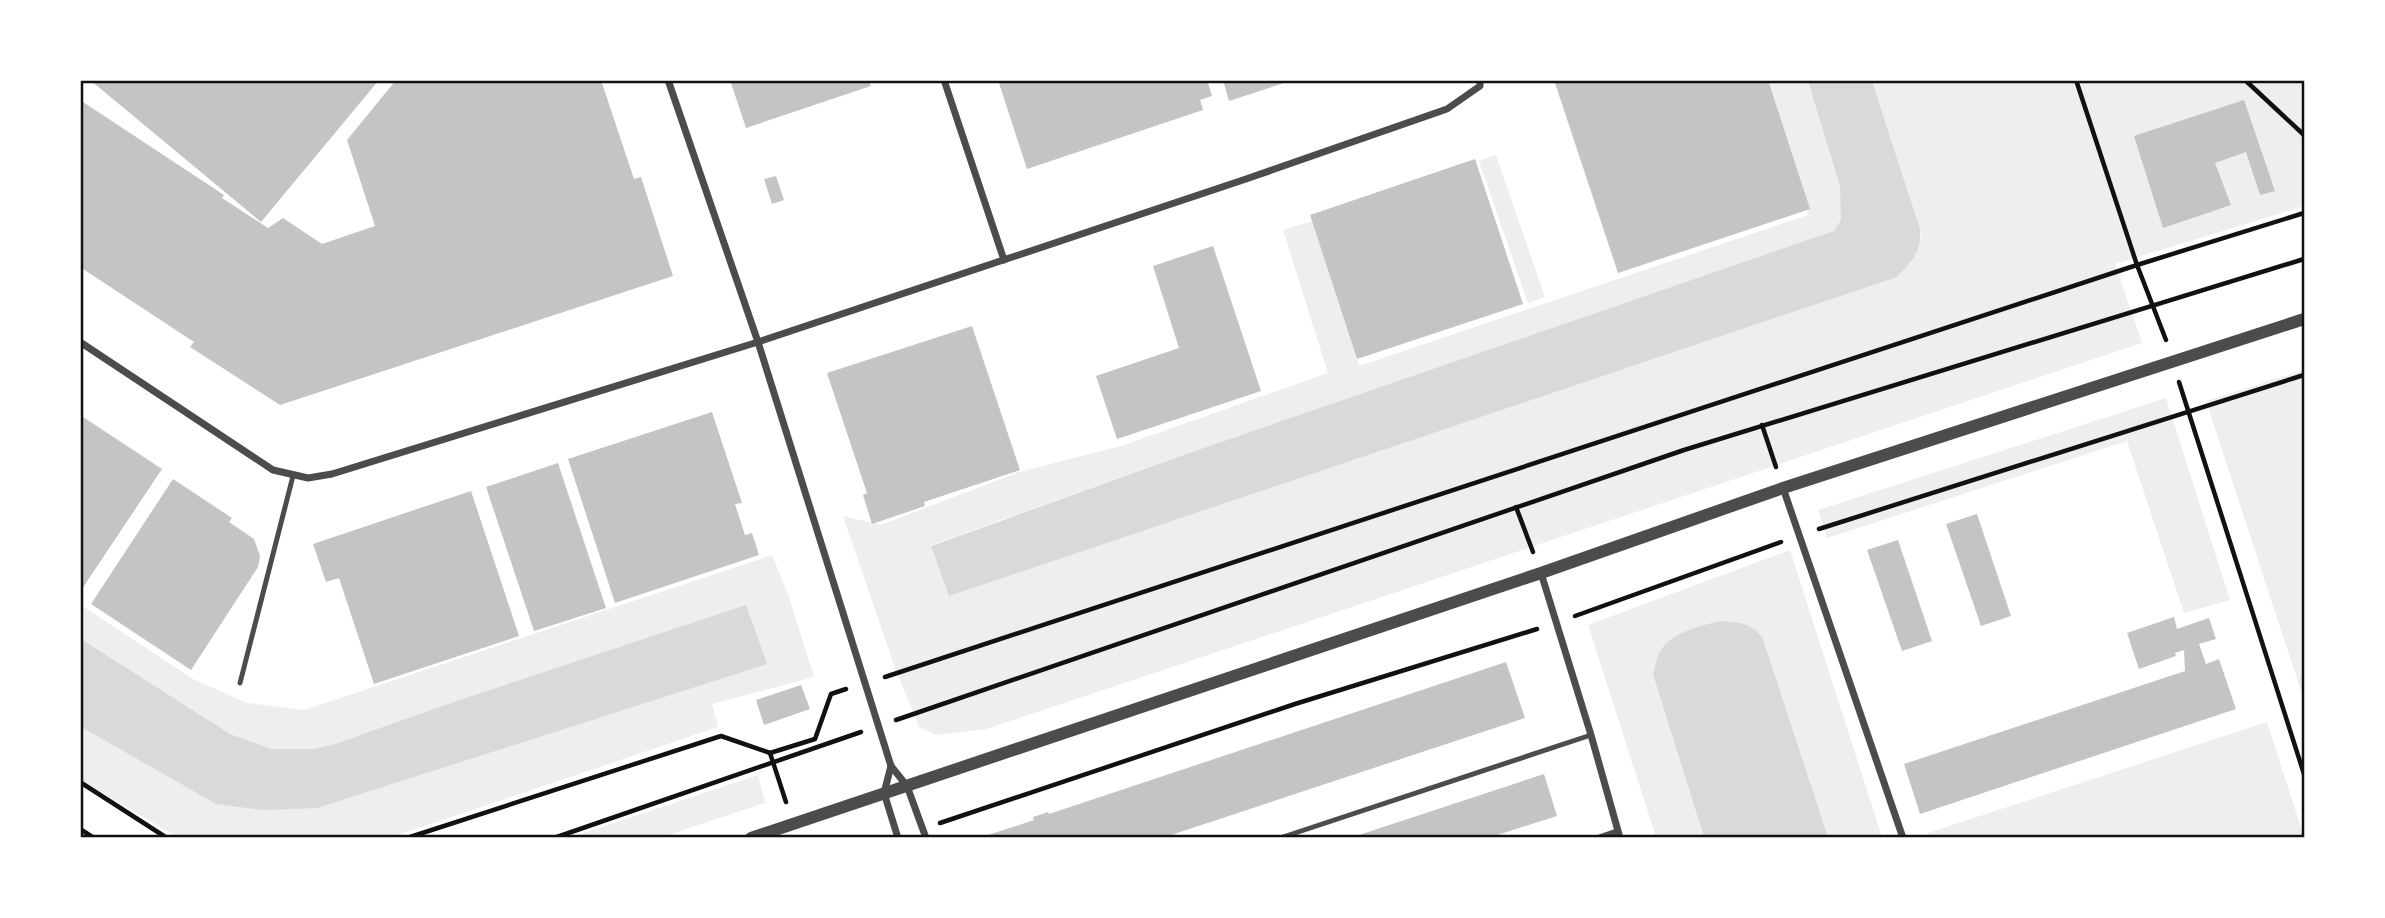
<svg xmlns="http://www.w3.org/2000/svg" width="2385" height="918" viewBox="0 0 2385 918" font-family="'Noto Serif',serif">
<rect width="100%" height="100%" fill="#fff"/>
<g fill="#eee">
<path d="M2301,80L2304,91V206L2115,264L2142,343L986,729L936,735L919,727L893,662L843,516L881,525L1019,472L1121,446L1328,373L1283,230L1312,221L1359,366L1808,215L1762,81H1808C1817,110 1849,193 1841,220C1838,228 1833,232 1826,235L1189,453L931,545L949,595L1921,240L1920,229L1872,81Z"/>
<polygon points="1496,155 1545,297 1528,303 1479,161"/>
<polygon points="2304,370 2304,700 2206,401"/>
<polygon points="2166,398 2230,600 2184,613 2127,441 1827,538 1818,510"/>
<polygon points="1790,550 1882,837 1828,837 1763,639 1672,638 1659,653 1653,676 1704,837 1656,837 1588,625"/>
<polygon points="772,555 788,594 814,677 712,704 718,727 410,831 387,837 177,837 81,780 81,727 216,804 766,664 745,606 338,743 314,749 272,749 230,734 81,640 81,605 193,679 247,703 304,710"/>
<polygon points="2267,722 2304,837 1930,838 1928,833"/>
<polygon points="758,775 765,803 662,837 572,837"/>
</g>
<g fill="#d9d9d9">
<path d="M1808,81H1872L1920,229C1922,253 1912,260 1897,277L949,596L931,546L1189,453L1834,231L1841,220L1840,186Z"/>
<polygon points="746,605 767,664 317,808 262,810 216,804 81,727 81,639 230,734 272,749 314,749 338,743 451,703"/>
<path d="M1720,621C1738,622 1753,623 1763,639L1828,837H1704L1653,675C1655,669 1656,659 1659,653C1671,632 1700,626 1720,621Z"/>
</g>
<g fill="#c4c4c4">
<polygon points="90,80 379,80 261,222"/>
<polygon points="396,80 601,80 634,179 641,177 673,276 280,405 190,347 194,342 80,267 80,100 224,195 222,198 268,228 283,218 322,244 375,226 347,140"/>
<polygon points="730,80 869,80 871,86 746,128"/>
<polygon points="998,80 1207,80 1212,96 1200,100 1203,110 1027,169"/>
<polygon points="1223,80 1290,80 1290,81 1229,101"/>
<polygon points="1554,80 1768,80 1810,209 1618,273"/>
<polygon points="2244,100 2275,191 2260,195 2246,152 2215,163 2231,205 2163,228 2134,136"/>
<polygon points="1475,159 1523,304 1357,359 1310,215"/>
<polygon points="776,176 784,200 772,204 764,179"/>
<polygon points="1213,246 1261,391 1117,439 1096,376 1179,348 1153,266"/>
<polygon points="972,326 1020,470 924,502 925,506 872,524 863,495 867,493 827,373"/>
<polygon points="712,412 742,503 735,504 745,535 752,533 759,555 615,603 568,459"/>
<polygon points="80,415 162,469 80,592"/>
<polygon points="558,463 606,608 534,631 486,487"/>
<polygon points="173,479 232,518 229,522 254,539 260,556 258,567 191,670 91,604"/>
<polygon points="471,491 519,636 374,684 339,578 326,582 313,544"/>
<polygon points="1977,514 2011,616 1981,626 1946,524"/>
<polygon points="1898,540 1932,641 1902,651 1867,550"/>
<polygon points="2174,617 2177,629 2209,618 2216,639 2199,644 2206,664 2219,659 2236,709 1920,814 1904,764 2185,671 2184,650 2175,653 2176,656 2139,669 2127,633"/>
<polygon points="1506,662 1525,718 1165,837 982,837 1034,820 1033,817 1048,812 1049,814"/>
<polygon points="801,685 810,709 764,725 756,700"/>
<polygon points="1544,774 1557,816 1491,837 1353,837"/>
</g>
<g fill="none" stroke-linecap="round" stroke-linejoin="round">
<g stroke="#111" stroke-width="4.5">
<polyline points="2076,80 2137,265 2166,340"/>
<polyline points="2245,80 2304,135"/>
<polyline points="2179,382 2304,774"/>
<polyline points="1762,425 1776,467"/>
<polyline points="1516,507 1533,552"/>
<polyline points="1819,529 2304,375"/>
<polyline points="1575,616 1781,542"/>
<polyline points="885,677 2137,265 2304,213"/>
<polyline points="896,720 1684,450 2304,259"/>
<polyline points="770,753 786,802"/>
<polyline points="80,782 167,838"/>
<polyline points="940,823 1295,704 1537,629"/>
<polyline points="80,829 94,838"/>
<polyline points="407,838 721,736 770,753 815,739 831,694 846,689"/>
<polyline points="554,838 861,732"/>
</g>
<g stroke="#4c4c4c" stroke-width="5">
<polyline points="240,683 293,476"/>
<polyline points="1280,838 1591,735"/>
</g>
<polyline stroke="#4c4c4c" stroke-width="6" points="1598,838 1618,831"/>
<g stroke="#4c4c4c" stroke-width="7">
<polyline points="668,80 758,342 891,766 907,786 926,838"/>
<polyline points="944,80 1004,260"/>
<polyline points="80,342 273,470 308,478 332,474 758,342 1246,179 1447,109 1480,86 1480,80"/>
<polyline points="1783,488 1903,838"/>
<polyline points="1541,573 1591,735 1620,838"/>
<polyline points="891,766 884,793 898,838"/>
</g>
<polyline stroke="#4c4c4c" stroke-width="12" points="751,838 1541,573 1783,488 2304,319"/>
</g>
<rect width="2385" height="918" fill="none" stroke="#ffffff" stroke-width="164"/>
<rect x="82" y="82" width="2221" height="754" fill="none" stroke="#111" stroke-width="2.5"/>
</svg>
